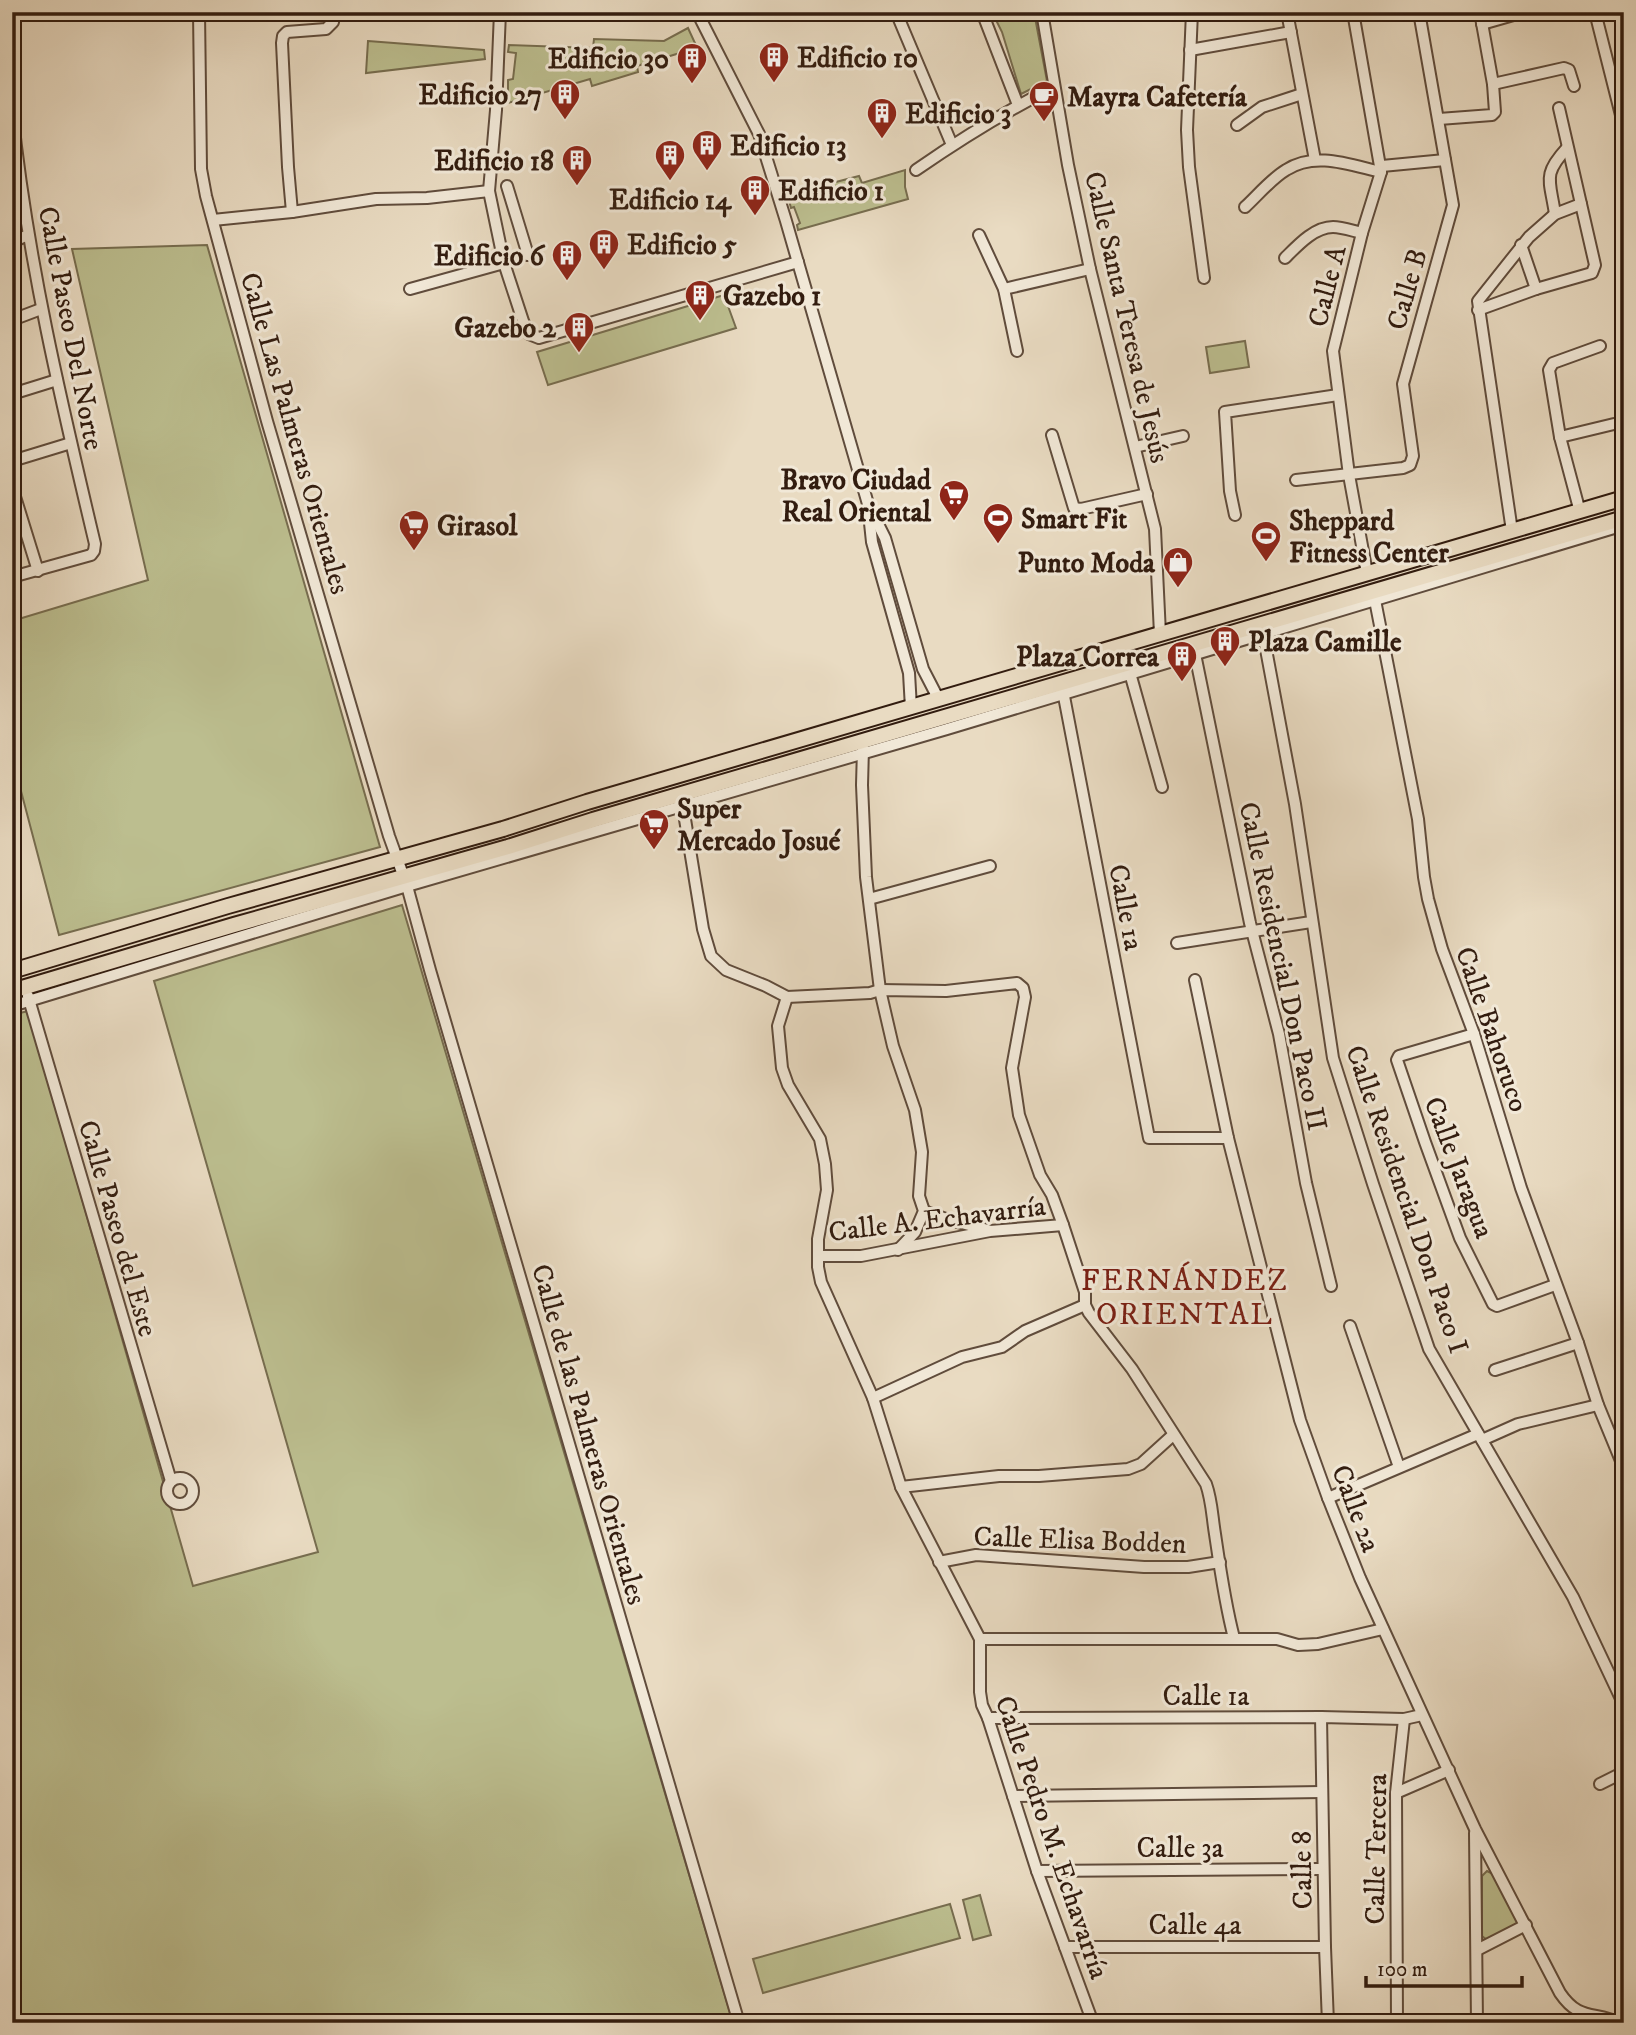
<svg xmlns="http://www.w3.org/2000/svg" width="1636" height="2035" viewBox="0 0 1636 2035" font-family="'IM FELL DW Pica',serif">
<rect width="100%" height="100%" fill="#e9dbc2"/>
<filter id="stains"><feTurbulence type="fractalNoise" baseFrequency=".00286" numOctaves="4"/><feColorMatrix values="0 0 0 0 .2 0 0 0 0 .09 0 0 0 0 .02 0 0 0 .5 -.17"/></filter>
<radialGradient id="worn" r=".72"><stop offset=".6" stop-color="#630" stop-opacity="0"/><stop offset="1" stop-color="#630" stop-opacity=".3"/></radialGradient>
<g fill="#bcbe8f" stroke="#776d4f" stroke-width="2">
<polygon points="992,12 1034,12 1047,81 1021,94 1002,32"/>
<polygon points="688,28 700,54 696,56 693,49 637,66 638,72 592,86 590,79 508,103 508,80 513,79 516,53 508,52 509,45 593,48 594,39 664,41"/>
<polygon points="368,41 484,50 485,59 366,73"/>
<polygon points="905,170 905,187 908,199 798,230 797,225 800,223 794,207 791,208 788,197 793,195 795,201 834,190 832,183 859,176 862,183"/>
<polygon points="207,245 380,847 59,935 12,757 12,621 148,580 72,249"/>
<polygon points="724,295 736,328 548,385 537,352"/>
<polygon points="1245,341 1249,367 1210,373 1206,347"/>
<polygon points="402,905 733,2023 12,2023 12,1015 28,1011 193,1586 318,1552 154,981"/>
<polygon points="1487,1871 1493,1874 1517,1919 1518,1923 1487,1940 1482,1936 1482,1876"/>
<polygon points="980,1895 991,1935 973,1940 963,1900"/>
<polygon points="950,1904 960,1938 763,1993 753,1959"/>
</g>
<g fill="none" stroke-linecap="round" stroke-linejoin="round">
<g stroke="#604c3c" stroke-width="14">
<g id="minor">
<polyline points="199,12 201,169 206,196 267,421 389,836 407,886 430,970 739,2023"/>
<polyline points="500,12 496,110 489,191 504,263 523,321 529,334 539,338 798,262"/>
<polyline points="697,12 759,134 786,221 868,504 872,542 909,673 911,708"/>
<polyline points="896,12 952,145"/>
<polyline points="982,12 1018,105"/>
<polyline points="1042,12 1068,165 1090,269 1155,529 1160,634"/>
<polyline points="1192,12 1187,130 1189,167 1204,278"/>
<polyline points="1287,12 1315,160"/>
<polyline points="1353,12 1381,172 1362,233 1333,351 1349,475 1367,573"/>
<polyline points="1595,12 1624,127"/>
<polyline points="1482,24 1524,12"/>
<polyline points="1190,50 1291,32"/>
<polyline points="1493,84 1564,68 1569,70 1574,86"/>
<path d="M12,111C27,258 61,401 95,544L94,551L91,555L12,577"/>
<polyline points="1439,119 1492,115 1495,112 1493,84 1480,12"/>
<polyline points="1237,125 1262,107 1302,94"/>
<polyline points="1382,166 1445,160"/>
<path d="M916,170C961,139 1006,111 1054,87"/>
<polyline points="507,186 528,255"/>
<path d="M1245,207C1258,195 1271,179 1286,170C1315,151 1350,165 1381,172"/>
<polyline points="292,212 288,167 282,43 283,36 287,32 326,29 333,22 335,12"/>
<path d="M1555,214C1550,180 1542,175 1567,148"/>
<polyline points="213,220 292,212 376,199 427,198 489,191"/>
<polyline points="979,235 1004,289 1017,351"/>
<polyline points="12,242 28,235"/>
<polyline points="1521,245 1536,289"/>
<path d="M1285,258C1297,246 1314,227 1333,227C1342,227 1353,231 1362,233"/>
<polyline points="410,289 504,263"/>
<polyline points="1004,289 1090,269"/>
<polyline points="1478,310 1536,289 1592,273 1595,265 1559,108"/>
<polyline points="12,320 41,309"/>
<polyline points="12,394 57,380"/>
<polyline points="1052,435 1074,508 1081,509 1147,494"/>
<polyline points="1560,437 1614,424"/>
<polyline points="1135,447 1183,436"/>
<polyline points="12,461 71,443"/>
<polyline points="1296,480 1403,468 1410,465 1413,456 1403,384 1453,205 1419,12"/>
<polyline points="12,487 38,571"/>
<polyline points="871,510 885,538 923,669 939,700"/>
<polyline points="1580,512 1560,437 1549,370 1553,363 1600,346"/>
<polyline points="1235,515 1230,491 1225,412 1338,395"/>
<polyline points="1512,531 1478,301 1529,237 1555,214 1581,204"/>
<polyline points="1374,595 1418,819 1424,877 1428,899 1442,949 1474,1034 1521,1188 1578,1343 1598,1405 1624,1468"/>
<polyline points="1262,628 1295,804 1333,1058 1373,1184 1429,1349 1573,1597 1624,1705"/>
<polyline points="1195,654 1250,923 1279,1034 1306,1183 1331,1286"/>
<polyline points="1130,673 1162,787"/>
<polyline points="1062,686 1149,1138 1228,1138"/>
<polyline points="863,748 862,785 866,877 880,990 893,1046 915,1110 922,1152 919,1196 924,1211 915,1232 898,1250"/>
<polyline points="682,801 703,929 711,956 726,970 766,986 787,997"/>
<polyline points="869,899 990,866"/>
<polyline points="1177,943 1311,922"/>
<path d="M1195,980L1228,1138L1243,1197L1300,1420L1328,1498L1360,1578L1475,1829L1560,1993C1579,2021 1593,2011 1620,2023"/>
<polyline points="28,996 171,1481"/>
<polyline points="787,997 778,1026 782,1068 788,1085 820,1139 825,1164 827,1190 818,1239 818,1267 821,1282 873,1398 901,1487 980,1639 980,1692 982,1705 988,1718 1037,1871 1093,2023"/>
<path d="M787,997L870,993L880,990L946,991L1017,983L1023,988L1025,997L1012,1068L1019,1115L1040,1175L1052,1195L1063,1225L1085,1292V1305L1089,1313L1132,1369L1206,1484C1212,1501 1212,1516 1215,1534C1220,1568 1225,1604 1234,1638"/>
<polyline points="12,1006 407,886 947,729 1624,525"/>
<polyline points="1474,1034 1399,1056 1397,1060 1425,1142 1460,1238 1493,1304 1497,1306 1555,1285"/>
<polyline points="924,1211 946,1219 988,1230"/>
<polyline points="818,1256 861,1256 990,1231 1063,1225"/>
<polyline points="1350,1326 1399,1467"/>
<polyline points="1495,1370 1578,1343"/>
<polyline points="873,1398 962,1357 1002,1347 1025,1331 1085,1305"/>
<polyline points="1482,1440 1518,1424 1598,1405"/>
<circle cx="180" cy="1491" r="13"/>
<polyline points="901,1487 999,1476 1039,1476 1128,1469 1141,1464 1173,1435"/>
<polyline points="1328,1498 1478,1434"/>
<polyline points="939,1562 976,1555 1144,1567 1188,1567 1220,1562"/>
<polyline points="980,1639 1277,1639 1298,1645 1318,1644 1383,1629"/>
<polyline points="1321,1717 1325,1947 1328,2023"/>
<polyline points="988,1718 1321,1717 1404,1719 1422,1715"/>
<polyline points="1600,1784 1624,1772"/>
<polyline points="1396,1793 1449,1770"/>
<polyline points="1013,1796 1322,1792"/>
<polyline points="1475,1833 1477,2023"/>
<polyline points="1037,1871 1323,1869"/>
<polyline points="1065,1947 1325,1947"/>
<polyline points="1477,1950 1526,1925"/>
<polyline points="1397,2023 1396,1793 1404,1719"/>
</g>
</g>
<g stroke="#321c0f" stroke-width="18">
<g id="major">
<polyline points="12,971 228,906 503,829 587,802 1624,498"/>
<polyline points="12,991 234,925 508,847 593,820 1624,518"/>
</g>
</g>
<use href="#minor" stroke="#f1e8d7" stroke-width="10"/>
<use href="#major" stroke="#e9dbc2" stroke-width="14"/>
</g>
<defs>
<g id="building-pin" transform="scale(1.575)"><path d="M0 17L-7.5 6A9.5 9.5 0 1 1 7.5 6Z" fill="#8f2418" stroke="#f1e8d7"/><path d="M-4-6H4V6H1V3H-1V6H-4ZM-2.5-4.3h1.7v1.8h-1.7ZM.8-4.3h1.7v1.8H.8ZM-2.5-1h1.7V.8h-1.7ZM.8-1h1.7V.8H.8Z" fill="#fff"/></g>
<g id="cafe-pin" transform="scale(1.575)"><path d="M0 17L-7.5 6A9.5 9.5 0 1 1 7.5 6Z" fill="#8f2418" stroke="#f1e8d7"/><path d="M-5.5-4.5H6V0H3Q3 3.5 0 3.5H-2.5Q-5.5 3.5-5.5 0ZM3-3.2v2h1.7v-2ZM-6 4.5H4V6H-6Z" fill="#fff"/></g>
<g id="supermarket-pin" transform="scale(1.575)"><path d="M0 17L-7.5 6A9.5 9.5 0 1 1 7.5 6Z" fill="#8f2418" stroke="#f1e8d7"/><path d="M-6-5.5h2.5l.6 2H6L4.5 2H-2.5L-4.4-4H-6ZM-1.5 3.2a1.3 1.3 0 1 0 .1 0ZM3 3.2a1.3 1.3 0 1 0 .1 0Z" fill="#fff"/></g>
<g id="stadium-pin" transform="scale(1.575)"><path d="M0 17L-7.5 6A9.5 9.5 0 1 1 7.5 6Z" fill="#8f2418" stroke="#f1e8d7"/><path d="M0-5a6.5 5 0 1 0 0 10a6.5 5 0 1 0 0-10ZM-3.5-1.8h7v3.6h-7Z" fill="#fff"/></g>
<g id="shop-pin" transform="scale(1.575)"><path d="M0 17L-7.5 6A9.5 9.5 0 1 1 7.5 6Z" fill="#8f2418" stroke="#f1e8d7"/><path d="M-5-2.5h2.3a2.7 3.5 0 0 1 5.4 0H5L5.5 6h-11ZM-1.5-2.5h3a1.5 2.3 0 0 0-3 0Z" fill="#fff"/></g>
</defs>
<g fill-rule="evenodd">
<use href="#building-pin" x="774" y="57"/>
<use href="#building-pin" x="692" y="58"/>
<use href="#building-pin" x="565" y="94"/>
<use href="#cafe-pin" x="1044" y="96"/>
<use href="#building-pin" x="882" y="113"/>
<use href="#building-pin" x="707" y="145"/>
<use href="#building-pin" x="670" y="155"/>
<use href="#building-pin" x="577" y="160"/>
<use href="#building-pin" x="755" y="190"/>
<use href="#building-pin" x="604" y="244"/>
<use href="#building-pin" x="567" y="255"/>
<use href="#building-pin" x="700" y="295"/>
<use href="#building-pin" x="579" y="327"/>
<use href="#supermarket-pin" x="954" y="495"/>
<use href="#stadium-pin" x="998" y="518"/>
<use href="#supermarket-pin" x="414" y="525"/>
<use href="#stadium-pin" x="1266" y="536"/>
<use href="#shop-pin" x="1178" y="562"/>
<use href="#building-pin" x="1225" y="641"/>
<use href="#building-pin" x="1182" y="656"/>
<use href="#supermarket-pin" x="654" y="824"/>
</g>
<g text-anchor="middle" stroke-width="6" stroke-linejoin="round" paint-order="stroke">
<g font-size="28" font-weight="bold" fill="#321c0f" stroke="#f1e8d7" text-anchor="start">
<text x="797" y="67">Edificio 10</text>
<text x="669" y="68" text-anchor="end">Edificio 30</text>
<text x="542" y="104" text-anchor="end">Edificio 27</text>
<text x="1067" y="106">Mayra Cafetería</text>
<text x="905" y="123">Edificio 3</text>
<text x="730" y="155">Edificio 13</text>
<text x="554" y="170" text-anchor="end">Edificio 18</text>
<text x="778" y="200">Edificio 1</text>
<text x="670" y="209" text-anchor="middle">Edificio 14</text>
<text x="627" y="254">Edificio 5</text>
<text x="544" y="265" text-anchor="end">Edificio 6</text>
<text x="723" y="305">Gazebo 1</text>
<text x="556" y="337" text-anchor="end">Gazebo 2</text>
<text x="931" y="489" text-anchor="end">Bravo Ciudad<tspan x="931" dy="32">Real Oriental</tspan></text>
<text x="1021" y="528">Smart Fit</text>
<text x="1289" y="530">Sheppard<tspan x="1289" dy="32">Fitness Center</tspan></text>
<text x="437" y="535">Girasol</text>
<text x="1155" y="572" text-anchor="end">Punto Moda</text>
<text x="1248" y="651">Plaza Camille</text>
<text x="1159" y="666" text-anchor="end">Plaza Correa</text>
<text x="677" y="818">Super<tspan x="677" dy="32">Mercado Josué</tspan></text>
</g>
<g font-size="28" fill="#321c0f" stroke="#f1e8d7">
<text transform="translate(1326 286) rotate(-76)" y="10">Calle A</text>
<text transform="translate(1406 289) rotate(-74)" y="10">Calle B</text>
<text transform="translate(1128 317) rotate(77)" y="10">Calle Santa Teresa de Jesús</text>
<text transform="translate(72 328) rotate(79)" y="10">Calle Paseo Del Norte</text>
<text transform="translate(296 433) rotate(74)" y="10">Calle Las Palmeras Orientales</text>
<text transform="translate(1127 907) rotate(79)" y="10">Calle 1a</text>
<text transform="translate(1284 966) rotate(78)" y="10">Calle Residencial Don Paco II</text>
<text transform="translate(1493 1029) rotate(71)" y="10">Calle Bahoruco</text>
<text transform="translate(1460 1167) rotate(69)" y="10">Calle Jaragua</text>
<text transform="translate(1408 1199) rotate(71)" y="10">Calle Residencial Don Paco I</text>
<text transform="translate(937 1218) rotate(-7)" y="10">Calle A. Echavarría</text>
<text transform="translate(119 1228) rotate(74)" y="10">Calle Paseo del Este</text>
<text transform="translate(590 1434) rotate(74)" y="10">Calle de las Palmeras Orientales</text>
<text transform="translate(1357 1508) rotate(69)" y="10">Calle 2a</text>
<text transform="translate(1080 1539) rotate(2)" y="10">Calle Elisa Bodden</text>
<text x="1206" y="1705">Calle 1a</text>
<text transform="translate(1053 1837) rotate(71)" y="10">Calle Pedro M. Echavarría</text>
<text x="1180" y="1857">Calle 3a</text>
<text transform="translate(1375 1849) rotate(-89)" y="10">Calle Tercera</text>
<text transform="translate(1301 1870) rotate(-91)" y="10">Calle 8</text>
<text x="1195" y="1934">Calle 4a</text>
</g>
<g font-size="30" letter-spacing="2" fill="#7a1f14" stroke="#f1e8d7">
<text x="1185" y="1290">FERNÁNDEZ<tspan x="1185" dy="34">ORIENTAL</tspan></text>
</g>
</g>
<rect width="1636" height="2035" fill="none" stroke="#e9dbc2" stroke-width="42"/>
<rect x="14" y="14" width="1608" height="2007" fill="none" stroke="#321c0f" stroke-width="3.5"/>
<rect x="21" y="21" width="1594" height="1993" fill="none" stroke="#321c0f" stroke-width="2"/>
<path d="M1366 1976v10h156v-10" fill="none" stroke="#321c0f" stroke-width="3.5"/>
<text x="1377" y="1976" font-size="21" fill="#321c0f" stroke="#f1e8d7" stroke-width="5" paint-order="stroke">100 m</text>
<rect width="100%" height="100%" filter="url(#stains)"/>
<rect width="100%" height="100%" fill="url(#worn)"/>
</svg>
